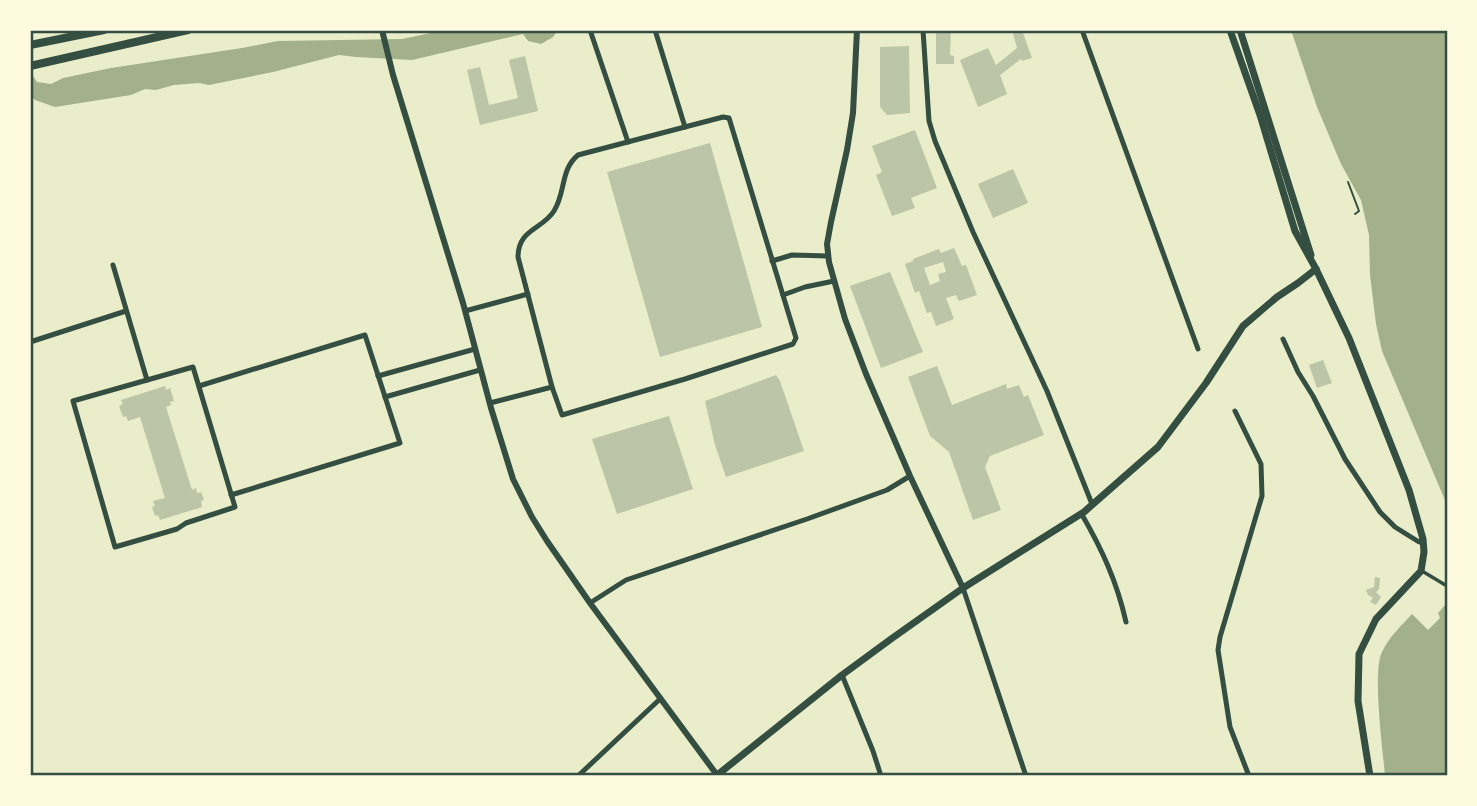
<svg xmlns="http://www.w3.org/2000/svg" width="1477" height="806" viewBox="0 0 1477 806" font-family="'Archivo Narrow',sans-serif">
<rect width="100%" height="100%" fill="#e9edc9"/>
<g fill="#a3b18a">
<polygon points="445,30 558,30 553,37 541,44 528,41 523,34 412,60 356,57 339,55 273,72 209,85 199,83 174,85 156,90 145,89 131,95 55,107 35,100 30,95 30,72 37,82 51,84 63,78 111,68 242,48 278,41 402,39"/>
<polygon points="1291,30 1447,30 1447,505 1382,351 1376,324 1370,275 1369,235 1361,200 1341,164 1317,107"/>
<path d="M1447,603V776H1385C1383,750 1372,672 1382,652C1389,637 1401,626 1412,614L1428,630L1440,618L1438,613Z"/>
</g>
<g fill="#bcc5a7" fill-rule="evenodd">
<polygon points="936,30 951,30 950,55 954,56 954,64 936,64"/>
<polygon points="1012,30 1022,30 1032,58 1022,61 1021,59 1000,75 1007,94 978,107 960,60 988,48 996,65 1017,48"/>
<polygon points="909,46 910,113 887,115 880,107 880,47"/>
<polygon points="525,56 538,111 480,125 467,70 480,67 489,105 518,98 509,60"/>
<polygon points="915,130 937,188 911,198 915,208 892,216 876,175 882,172 872,146"/>
<polygon points="710,143 762,327 660,357 607,172"/>
<polygon points="1013,169 1028,203 993,218 978,184"/>
<path d="M954,248L962,266L966,265L977,295L959,301L956,295L946,298L954,319L936,326L931,312L927,313L919,291L915,293L905,264L913,261V259L939,249L941,253ZM943,262L946,272L938,274L940,281L930,285L924,268Z"/>
<polygon points="890,272 923,352 881,368 850,286"/>
<polygon points="1323,360 1332,383 1317,388 1309,365"/>
<polygon points="937,366 952,405 1006,384 1007,389 1019,385 1024,397 1028,395 1044,435 990,456 985,467 1001,510 973,520 949,452 930,436 908,377"/>
<polygon points="776,375 780,381 804,451 726,477 715,445 705,401"/>
<polygon points="165,386 166,390 170,388 174,401 170,402 171,405 166,407 192,490 196,488 197,493 201,492 204,500 201,501 202,507 160,520 158,515 155,516 152,507 155,506 153,501 165,498 140,417 128,421 126,416 123,417 119,406 123,404 121,400"/>
<polygon points="669,416 693,489 617,514 592,439"/>
<polygon points="1375,577 1380,578 1379,589 1376,592 1381,597 1376,605 1370,602 1373,598 1368,595 1366,590 1374,587"/>
</g>
<g fill="none" stroke-linecap="round" stroke-linejoin="round">
<polyline stroke="#344e41" stroke-width="2" points="1348,182 1359,211 1355,214"/>
<polyline stroke="#344e41" stroke-width="3.5" points="1422,571 1447,586"/>
<g stroke="#344e41" stroke-width="5">
<polyline points="590,30 628,142"/>
<polyline points="655,30 685,127"/>
<polyline points="923,30 929,121 935,141 973,232 1047,391 1092,504"/>
<polyline points="1082,30 1198,349"/>
<path d="M723,117L729,118L796,338L793,344L685,379L562,415L552,387L518,257C518,229 542,230 554,211C566,192 560,170 578,155Z"/>
<polyline points="772,261 792,255 828,256"/>
<polyline points="113,265 147,380"/>
<polyline points="783,295 805,287 834,281"/>
<polyline points="465,311 528,294"/>
<polyline points="1283,339 1298,372 1313,396 1345,459 1380,512 1395,527 1419,542 1423,539"/>
<polyline points="30,342 126,311"/>
<polygon points="193,367 235,507 186,523 177,529 115,547 73,401"/>
<polyline points="378,376 475,349"/>
<polyline points="199,386 365,335 400,443 231,495"/>
<polyline points="385,397 480,370"/>
<polyline points="490,403 552,387"/>
<polyline points="1235,411 1261,464 1262,496 1220,637 1218,650 1230,727 1249,776"/>
<path d="M1081,513C1102,549 1117,582 1126,622"/>
<polyline points="963,588 1026,776"/>
<polyline points="590,603 626,580 807,519 887,490 910,476"/>
<polyline points="842,675 873,751 881,776"/>
<polyline points="578,776 660,699"/>
</g>
<g stroke="#344e41" stroke-width="6">
<polyline points="382,30 393,75 463,303 491,408 513,479 532,517 547,541 590,603 717,775"/>
<polyline points="857,30 853,113 847,150 831,222 827,244 829,262 845,319 866,374 910,476 963,588"/>
</g>
<g stroke="#344e41" stroke-width="7">
<polyline points="1230,30 1260,115 1295,231 1316,269 1349,338 1409,490 1423,539 1424,552 1421,571 1376,619 1359,654 1358,701 1370,776"/>
<polyline points="1240,30 1311,255"/>
<polyline points="716,776 842,675 891,639 963,588 1084,512 1158,447 1206,383 1243,326 1277,297 1298,283 1316,269"/>
</g>
<g stroke="#344e41" stroke-width="8">
<polyline points="30,45 104,30"/>
<polyline points="30,66 188,30"/>
</g>
</g>
<rect width="1477" height="806" fill="none" stroke="#fefae0" stroke-width="63"/>
<rect x="32" y="32" width="1414" height="742" fill="none" stroke="#344e41" stroke-width="2.5"/>
</svg>
